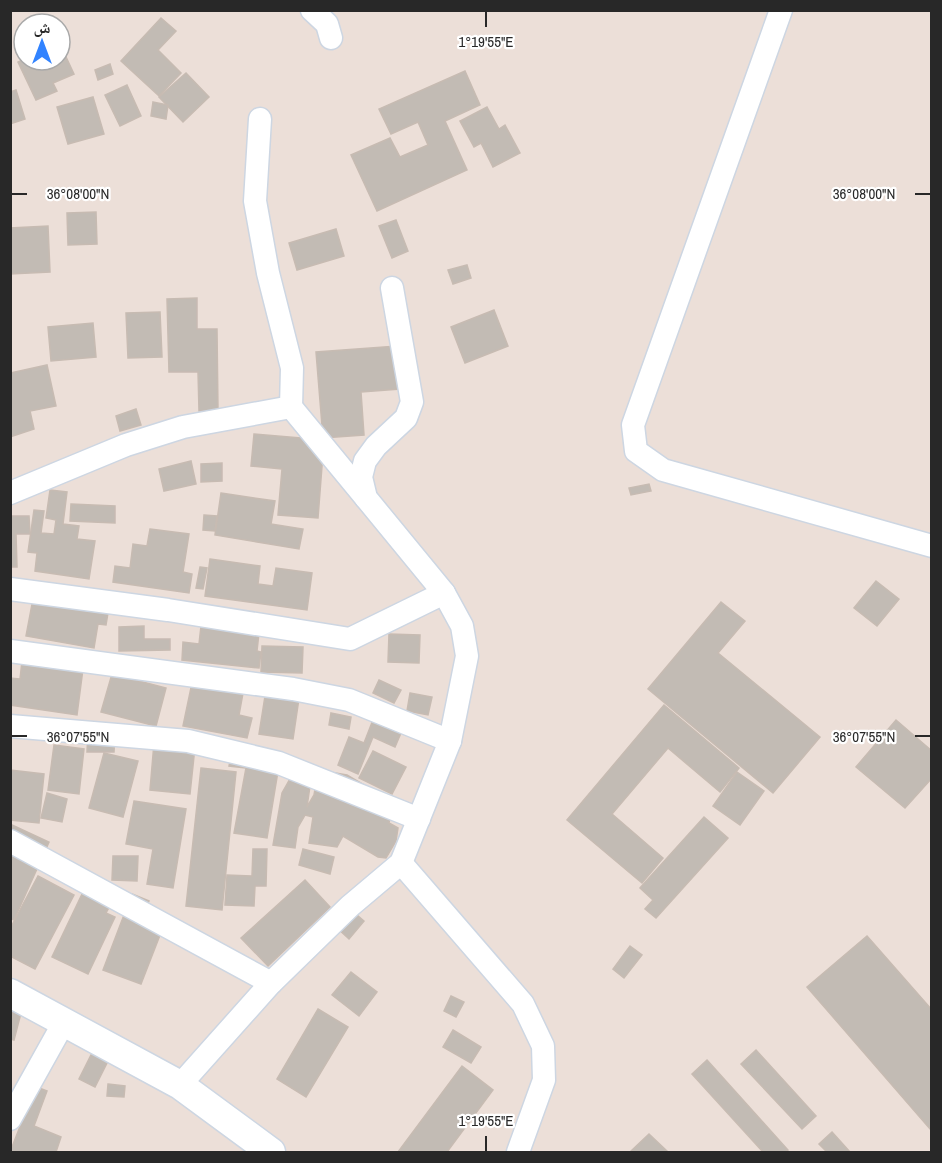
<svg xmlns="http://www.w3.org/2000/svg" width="942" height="1163" viewBox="0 0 942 1163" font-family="'Archivo Narrow','Noto Naskh Arabic',sans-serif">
<rect width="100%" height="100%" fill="#ecdfd8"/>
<g fill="#c2bbb4" stroke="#c7bbb2" stroke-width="1.5">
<polygon points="161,18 176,31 158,50 181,73 159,96 121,61"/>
<polygon points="60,44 74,74 53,83 57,91 36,100 18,62 24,59 60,60"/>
<polygon points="110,64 113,74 98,80 95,70"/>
<polygon points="465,71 480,105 445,121 467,170 377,211 351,155 390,138 400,157 428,145 418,122 391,134 379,109"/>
<polygon points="186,73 209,97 183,122 159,97"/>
<polygon points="127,85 141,116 120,126 105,95"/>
<polygon points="16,90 25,119 10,124 10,92"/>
<polygon points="93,97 104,134 68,144 57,107"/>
<polygon points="153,102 168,105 166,119 151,116"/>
<polygon points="487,107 499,129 505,125 520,153 493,167 481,143 474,147 460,121"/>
<polygon points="96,212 97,244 68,245 67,213"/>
<polygon points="396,220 408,251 392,258 379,226"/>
<polygon points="48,226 50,272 10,274 10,228"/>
<polygon points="336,229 344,256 297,270 289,243"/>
<polygon points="467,265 471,278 453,284 448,270"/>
<polygon points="197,298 197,329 217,329 218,411 199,411 198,372 169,372 167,299"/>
<polygon points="494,310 508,346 465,363 451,327"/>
<polygon points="160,312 162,357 128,358 126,313"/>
<polygon points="93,323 96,357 51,361 48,327"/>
<polygon points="397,346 400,389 361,392 364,435 323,438 316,352"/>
<polygon points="47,365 56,406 30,411 34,429 10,437 10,373"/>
<polygon points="136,409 141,425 120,431 116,416"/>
<polygon points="254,434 324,440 318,518 278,515 282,469 251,466"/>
<polygon points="191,461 196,484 164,491 159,469"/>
<polygon points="222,463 222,481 201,482 201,464"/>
<polygon points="649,484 651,491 631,495 629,488"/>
<polygon points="50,490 67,492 63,524 79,526 77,539 95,541 89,579 35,571 37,553 28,552 34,510 44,511 41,533 54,534 56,520 46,518"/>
<polygon points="221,493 275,501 271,524 303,529 299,549 215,535"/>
<polygon points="71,504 115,506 115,523 70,521"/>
<polygon points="204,515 217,516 215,531 203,530"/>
<polygon points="10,516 29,516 30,534 16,534 17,567 10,567"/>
<polygon points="150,529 189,534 183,572 192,574 189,593 113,582 115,566 130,568 133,544 147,546"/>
<polygon points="210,559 260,566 258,584 273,586 276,568 312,573 307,610 205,596"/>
<polygon points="200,567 207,568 203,589 196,588"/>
<polygon points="876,581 899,599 877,626 854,608"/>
<polygon points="111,595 106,625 98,624 94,648 26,636 33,599"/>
<polygon points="721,602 745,621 718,653 820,737 773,793 648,689"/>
<polygon points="202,617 260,624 257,651 261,652 259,668 182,660 183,642 199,644"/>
<polygon points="144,626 144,639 170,639 170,650 119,651 119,627"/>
<polygon points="389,634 420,635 419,663 388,662"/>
<polygon points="262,646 303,647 302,673 261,672"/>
<polygon points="22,661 83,669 77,715 10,705 10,678 20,679"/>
<polygon points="112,674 166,688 156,726 101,712"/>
<polygon points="379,680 401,690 394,703 373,693"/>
<polygon points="192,683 243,693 239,715 252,718 247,738 183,726"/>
<polygon points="301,685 293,739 259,734 266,690"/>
<polygon points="410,693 432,697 428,715 407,711"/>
<polygon points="664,705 739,768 720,792 668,748 612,814 663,858 642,883 567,820"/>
<polygon points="378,707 407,719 395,747 373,737 358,774 338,765 349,737 364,743"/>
<polygon points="331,713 351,717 349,729 329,725"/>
<polygon points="896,720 932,751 932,778 905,808 856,767"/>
<polygon points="88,733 115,734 114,752 87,752"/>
<polygon points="154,743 195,747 190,794 150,790"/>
<polygon points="54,745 84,749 79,794 48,790"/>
<polygon points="373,751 406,767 392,794 359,778"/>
<polygon points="104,753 138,761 123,817 89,808"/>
<polygon points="231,757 279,765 267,838 234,833 246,768 229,766"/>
<polygon points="201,768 236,772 222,910 186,906"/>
<polygon points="10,770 44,774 39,823 10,820"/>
<polygon points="295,770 312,772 307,807 314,795 316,784 330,772 347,775 393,802 389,823 398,828 396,841 386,858 378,857 343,836 337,847 309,843 313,817 305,815 298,827 295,848 273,845 282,793"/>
<polygon points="737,772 764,791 740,825 713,806"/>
<polygon points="47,793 67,799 62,822 41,818"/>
<polygon points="134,801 186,809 173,888 147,884 153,849 126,844"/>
<polygon points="704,817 728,838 656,918 645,909 653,900 640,888"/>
<polygon points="12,825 49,842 14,920 10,918"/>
<polygon points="253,849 267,849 266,886 255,886 254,906 225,905 227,875 252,876"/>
<polygon points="303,849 334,857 330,874 299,865"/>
<polygon points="113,856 138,856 137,881 112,880"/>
<polygon points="38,876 74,895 35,969 10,956 10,929"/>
<polygon points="305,880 330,907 268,966 241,938"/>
<polygon points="84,890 112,902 106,913 115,917 88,974 52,957"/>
<polygon points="132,894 149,901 145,910 160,935 141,984 103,970"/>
<polygon points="350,909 364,921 349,939 335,926"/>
<polygon points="867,936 932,1010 931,1130 807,987"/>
<polygon points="630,946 642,955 624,978 613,969"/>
<polygon points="351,972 377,992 359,1016 332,995"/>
<polygon points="451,996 464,1002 456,1017 444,1011"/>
<polygon points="318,1009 348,1027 306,1097 277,1079"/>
<polygon points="10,1011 21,1013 14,1040 10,1039"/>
<polygon points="453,1030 481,1047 471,1063 443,1047"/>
<polygon points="756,1050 816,1116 802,1129 741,1064"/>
<polygon points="93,1051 109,1059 95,1087 79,1079"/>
<polygon points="707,1060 788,1150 785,1152 763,1152 692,1074"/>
<polygon points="462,1066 493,1090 447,1152 398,1152"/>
<polygon points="26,1083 47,1091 34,1126 61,1137 56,1152 10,1152 23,1119"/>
<polygon points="108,1084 125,1086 124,1097 107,1096"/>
<polygon points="832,1132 850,1152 827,1152 819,1144"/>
<polygon points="649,1134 668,1152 630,1152"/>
</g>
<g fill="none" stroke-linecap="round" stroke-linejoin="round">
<g stroke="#cdd6e2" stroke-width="25">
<g id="minor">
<polyline points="312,10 327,24 331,38"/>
<polyline points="781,10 633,425 636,451 663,470 932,546"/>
<polyline points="260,119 255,201 268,273 292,368 291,407"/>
<polyline points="10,493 126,445 183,427 291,407 366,498"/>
<polyline points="10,589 168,610 350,639 444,593"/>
<polyline points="10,651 293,689 349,700 450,741"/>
<polyline points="10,726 188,741 279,763 419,819"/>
<polyline points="10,841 271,983"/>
<polyline points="401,863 523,1004 543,1046 544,1080 518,1152"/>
<polyline points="180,1085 271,983 350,906 401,863 450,741 467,656 462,626 444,593 366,498 361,477 365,461 376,446 406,418 412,402 392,288"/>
<polyline points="10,1119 63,1024"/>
</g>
</g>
<g stroke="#cdd6e2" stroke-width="31">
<polyline id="tertiary" points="10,993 180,1085 271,1152"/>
</g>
<use href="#minor" stroke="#fff" stroke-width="22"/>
<use href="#tertiary" stroke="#fff" stroke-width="28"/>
</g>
<path fill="none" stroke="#282828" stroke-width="2" d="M486,12V27M12,194H27M915,194H930M12,736H27M915,736H930M486,1136V1151"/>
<g font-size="15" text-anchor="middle" fill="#282828" stroke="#fff" stroke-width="4.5" stroke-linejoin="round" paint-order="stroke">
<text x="486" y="47">1°19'55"E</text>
<text x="78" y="199">36°08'00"N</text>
<text x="864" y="199">36°08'00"N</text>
<text x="78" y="742">36°07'55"N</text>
<text x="864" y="742">36°07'55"N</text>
<text x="486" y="1126">1°19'55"E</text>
</g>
<rect width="942" height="1163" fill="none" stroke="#282828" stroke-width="24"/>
<g transform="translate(42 42)"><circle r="28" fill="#ffffff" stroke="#a9a9a9" stroke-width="1.5"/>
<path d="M0-4.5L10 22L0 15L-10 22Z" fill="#3183ff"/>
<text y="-9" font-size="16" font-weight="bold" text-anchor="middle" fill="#282828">ش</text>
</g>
</svg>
